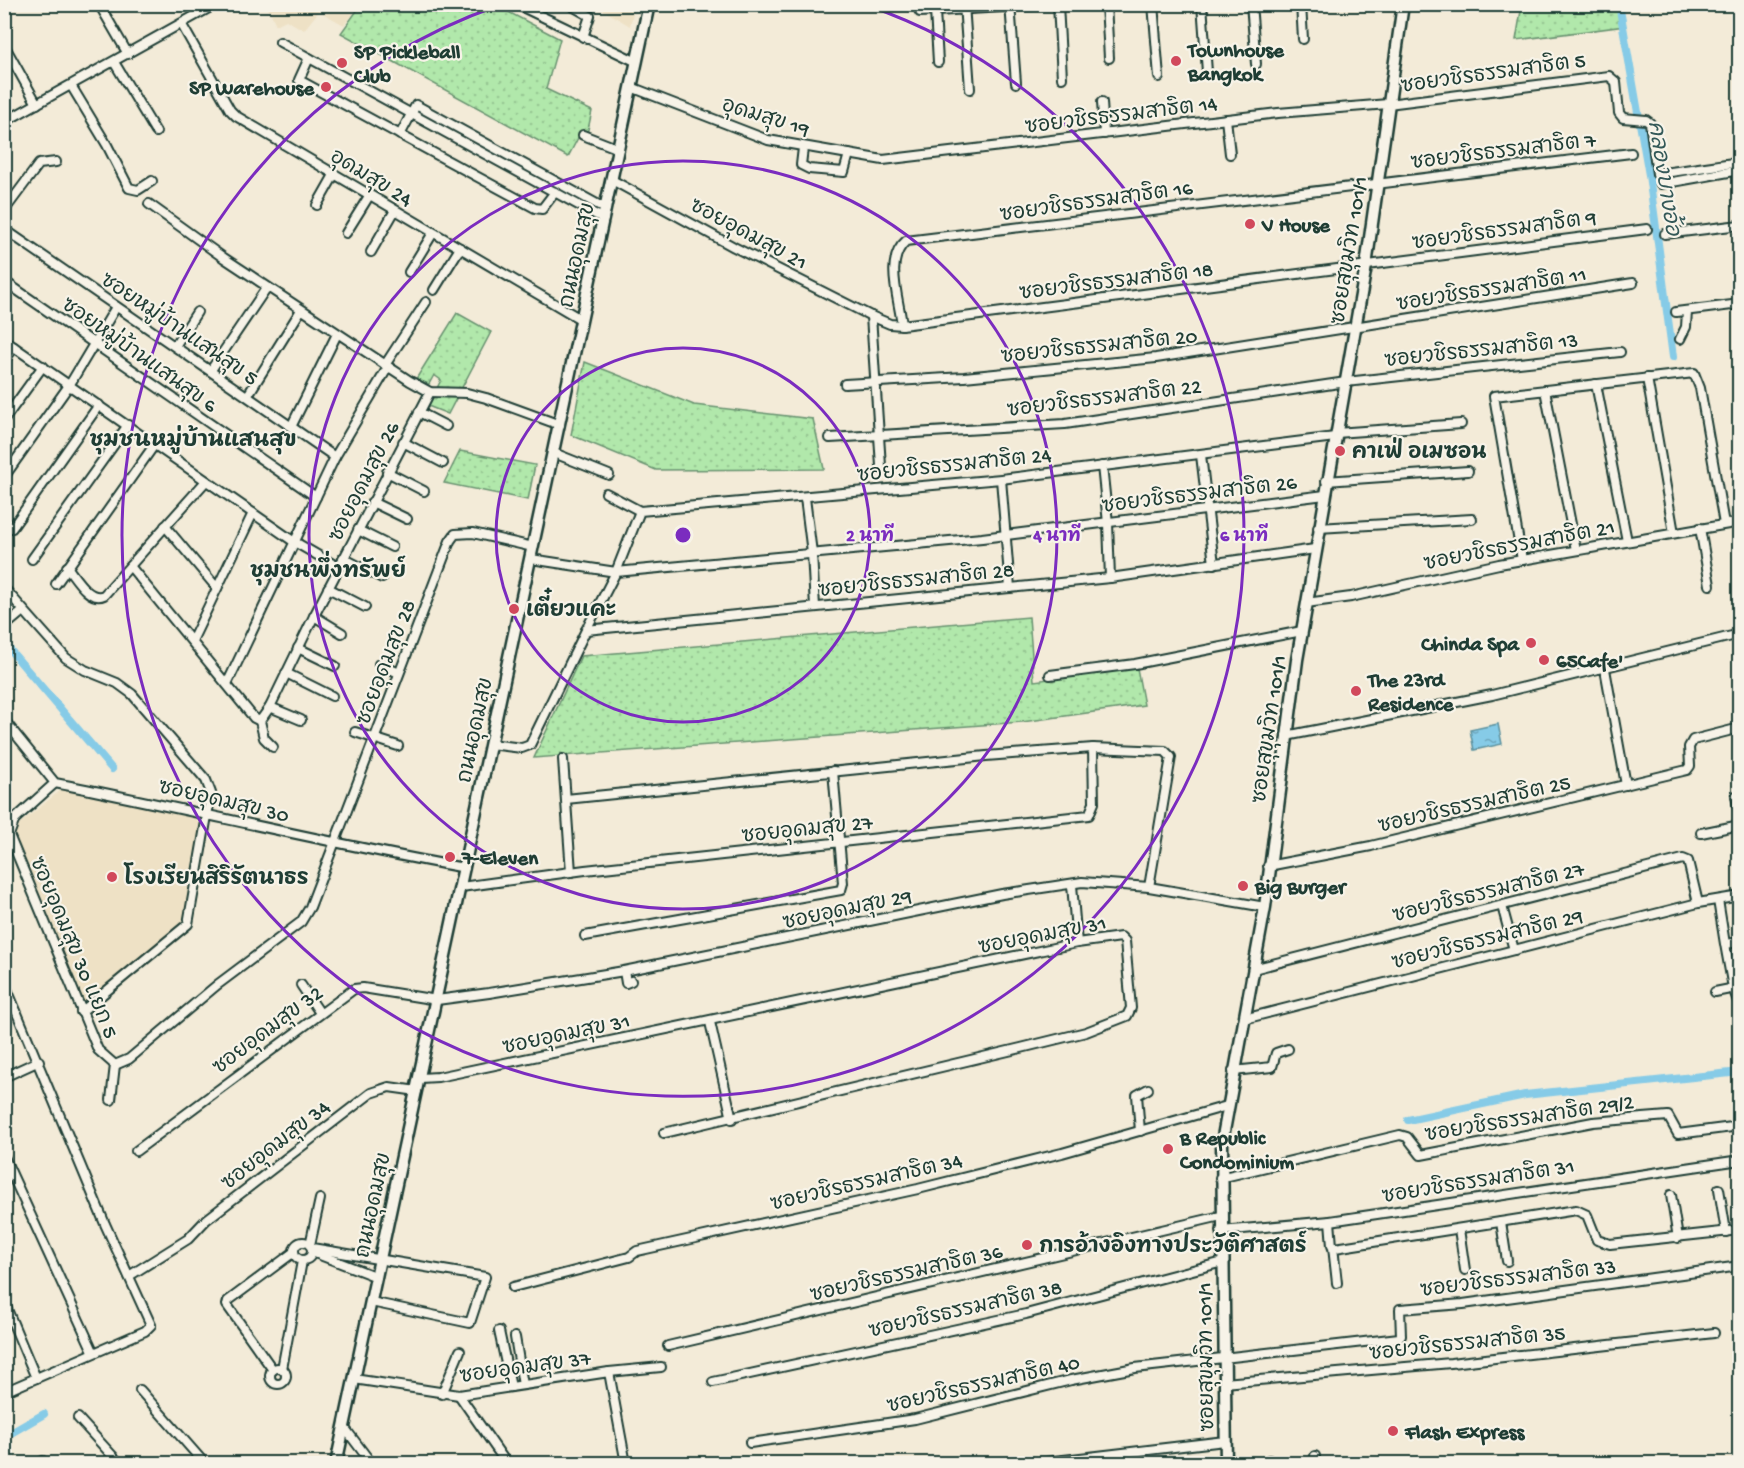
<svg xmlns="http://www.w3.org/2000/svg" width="1744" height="1468" viewBox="0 0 1744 1468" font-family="'Gochi Hand','Playpen Sans Thai',sans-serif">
<defs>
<pattern id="grass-dots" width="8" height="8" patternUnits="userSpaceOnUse" patternTransform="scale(1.5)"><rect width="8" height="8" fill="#b1e8ab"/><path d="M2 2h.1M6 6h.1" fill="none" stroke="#98c894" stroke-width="1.8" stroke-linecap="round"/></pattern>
<pattern id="water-ripples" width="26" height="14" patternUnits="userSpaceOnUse" patternTransform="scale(1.5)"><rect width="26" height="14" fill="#86cbe7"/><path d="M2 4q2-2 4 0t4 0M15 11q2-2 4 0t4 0" fill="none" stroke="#6da6bc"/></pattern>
</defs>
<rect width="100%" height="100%" fill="#f3ebd8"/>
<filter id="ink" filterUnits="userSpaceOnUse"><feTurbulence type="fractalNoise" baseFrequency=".0167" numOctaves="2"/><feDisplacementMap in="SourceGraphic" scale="12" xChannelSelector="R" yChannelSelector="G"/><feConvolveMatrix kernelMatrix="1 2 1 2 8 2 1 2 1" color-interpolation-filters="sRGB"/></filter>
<g filter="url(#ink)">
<g fill="#eee1c5">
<polygon points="267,5 361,5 344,25 319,11 304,30 286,20 276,25"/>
<polygon points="595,5 635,5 630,26"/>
<polygon points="62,789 198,818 203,824 185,924 85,1004 81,1002 12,830"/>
</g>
<g fill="url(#grass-dots)" stroke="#689270" stroke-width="1.5">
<polygon points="361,5 495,5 560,39 546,89 592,111 586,139 579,136 568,157 341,33"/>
<polygon points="1522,5 1621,5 1625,26 1516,40"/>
<polygon points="457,313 491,332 448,414 428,406 441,380 434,375 429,384 416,379"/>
<polygon points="585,362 694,405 813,419 824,469 656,470 571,435"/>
<polygon points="460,451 535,465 528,500 444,483"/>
<polygon points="1029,617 1034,681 1137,668 1144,705 1022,722 534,758 581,656"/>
</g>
<polygon fill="url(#water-ripples)" stroke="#5d929f" stroke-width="1.5" points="1498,724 1502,744 1474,750 1470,730"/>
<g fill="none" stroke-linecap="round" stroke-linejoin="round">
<g stroke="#86cbe7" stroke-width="8">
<polyline points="1619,4 1649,175 1673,357"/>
<polyline points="4,643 112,769"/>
<polyline points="1408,1120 1525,1095 1740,1072"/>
<polyline points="4,1437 44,1414"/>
</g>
<g stroke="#1f3d34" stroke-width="12">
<g id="street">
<polyline points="99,4 128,54"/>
<polyline points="516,4 637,62"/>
<polyline points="569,4 590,16 583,37"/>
<polyline points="916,4 920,12 1053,4"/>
<polyline points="964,4 970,89"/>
<polyline points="1010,4 1016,83"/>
<polyline points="1058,4 1062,78"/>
<polyline points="1106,4 1109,58"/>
<polyline points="1153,4 1159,77"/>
<polyline points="1202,4 1207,72"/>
<polyline points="1251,4 1256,64"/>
<polyline points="1301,4 1303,39"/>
<polyline points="935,11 938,62"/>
<polyline points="182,25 230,110 236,116 582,320"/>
<polyline points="280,42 604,219"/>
<polyline points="4,45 37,104"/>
<polyline points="309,58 299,80 535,208 542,209 555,192"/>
<polyline points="114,62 156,132"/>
<polyline points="72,87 107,145 129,188 138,190 152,181"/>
<polyline points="631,87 768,140 883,160 1278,113 1388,104 1609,76 1616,82 1619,113 1623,118 1646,120 1650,123 1657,174 1740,162"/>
<polyline points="1102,102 1104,134"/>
<polyline points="1226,119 1230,154"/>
<polyline points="4,122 216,4"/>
<polyline points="400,135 416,105 606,209"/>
<polyline points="583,135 619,149"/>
<polyline points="803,148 801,165 809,169 844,172 849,154"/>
<polyline points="612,180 734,247 871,316 890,324 902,325 1647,229"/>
<polyline points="1661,184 1740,170"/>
<polyline points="149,204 224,258 410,381 430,392 467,393 486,398 560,425"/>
<polyline points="317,205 334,175"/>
<polyline points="4,211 39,164 56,162"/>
<polyline points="4,229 335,457"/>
<polyline points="346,233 369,196"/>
<polyline points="1665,234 1740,225"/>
<polyline points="371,252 394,212"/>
<polyline points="409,272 433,233"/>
<polyline points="4,281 316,497"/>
<polyline points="434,290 460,248"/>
<polyline points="1676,312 1740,304"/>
<polyline points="871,316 881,466"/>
<path d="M902,325C899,298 884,260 906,241L1631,153"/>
<polyline points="1680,339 1686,327 1687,311"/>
<polyline points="4,340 293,541 338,567"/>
<polyline points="175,346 197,312"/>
<polyline points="4,361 14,347"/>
<polyline points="385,365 426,302"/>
<polyline points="211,370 267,287"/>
<polyline points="1647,378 1674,533"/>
<polyline points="845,384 964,377 1156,358 1633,283"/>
<polyline points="1596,384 1627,541"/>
<polyline points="1545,390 1576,550"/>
<polyline points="248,395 301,310"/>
<polyline points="419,412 446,426"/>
<polyline points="4,420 43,366"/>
<polyline points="291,427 337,334"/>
<polyline points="1336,433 1461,424"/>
<polyline points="830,438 1065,424 1346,382 1620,352"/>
<polyline points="403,442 443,463"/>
<polyline points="554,453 609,475"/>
<polyline points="1201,455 1214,564"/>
<polyline points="1102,466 1108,523 1110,578"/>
<polyline points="387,472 424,491"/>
<polyline points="4,477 70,384 116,307"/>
<polyline points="1001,479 1010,588"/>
<polyline points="1326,481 1468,471"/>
<polyline points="606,493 640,511"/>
<polyline points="805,498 812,553 815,607"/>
<polyline points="372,502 407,519"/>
<polyline points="165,526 217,588"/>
<polyline points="12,528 99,405"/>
<polyline points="1318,528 1472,519"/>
<polyline points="1700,528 1710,585"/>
<polyline points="358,530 392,547"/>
<polyline points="1315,549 1110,578 586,630 616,572 640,511 1001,479 1335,437"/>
<polyline points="343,558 382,578"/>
<polyline points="32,559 128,425"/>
<polyline points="531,559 616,572 982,538 1325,495"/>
<polyline points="1522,560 1494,396 1694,373 1700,388 1724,524"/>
<polyline points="130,566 254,718 260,721 270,707 314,616 430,392"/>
<path d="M67,567C76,578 89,602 104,595L206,481"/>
<polyline points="56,584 155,444"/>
<polyline points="4,588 66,658 85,670 117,683 132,694 206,780 211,793 188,924 81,1012"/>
<polyline points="328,588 365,607"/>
<polyline points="1306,603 1351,597 1499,564 1740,522"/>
<polyline points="314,616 342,633"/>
<polyline points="4,627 23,611"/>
<polyline points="192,641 253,513"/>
<polyline points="298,648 335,666"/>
<polyline points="379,664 399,673"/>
<polyline points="1605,669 1626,785"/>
<polyline points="286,673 332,696"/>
<polyline points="1050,675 1135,664 1302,631"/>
<polyline points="227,684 335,457 388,367"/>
<polyline points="270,707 301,720"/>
<path d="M4,720L55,783C192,810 327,843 465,868"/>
<polyline points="260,721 264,738 273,747"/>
<polyline points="355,732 398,746"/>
<polyline points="1286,736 1492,695 1740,634"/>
<polyline points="490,744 522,748 530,745 586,630"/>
<polyline points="563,759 571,872"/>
<polyline points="55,783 15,819 9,835 98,1050 115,1065"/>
<polyline points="1736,796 1740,817"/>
<polyline points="566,799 986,756 1093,748 1165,751 1171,757 1149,887"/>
<polyline points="1701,833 1740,825"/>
<polyline points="1268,866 1371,846 1687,770 1690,766 1689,747 1693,740 1740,728"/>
<polyline points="1072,885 1077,943"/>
<polyline points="461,887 585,870 1089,815 1094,803 1093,748"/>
<polyline points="1718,900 1725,944"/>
<polyline points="1502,906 1514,950"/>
<polyline points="585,936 841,890 843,883 833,771"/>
<polyline points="1740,942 1725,944 1733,988 1740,1006"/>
<polyline points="1253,969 1683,859 1688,861 1698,903"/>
<polyline points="624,971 626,983 631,981"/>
<polyline points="4,982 105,1224 151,1325 145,1331 4,1392"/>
<polyline points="301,985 320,1013"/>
<polyline points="1715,992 1740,987"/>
<polyline points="1244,1019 1698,903 1740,896"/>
<polyline points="710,1022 732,1119"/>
<polyline points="115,1065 129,1059 217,985 301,922 310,907 450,541 455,534 473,533 533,547"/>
<polyline points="1233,1071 1272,1067 1276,1053 1288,1049"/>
<polyline points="4,1077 39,1061"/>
<polyline points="420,1078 438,1077 1077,943 1121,937 1125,941 1131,1008 1127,1016 1086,1032 1021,1048 664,1133"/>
<polyline points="111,1100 115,1065"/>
<polyline points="1140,1131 1137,1095 1148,1089"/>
<polyline points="136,1151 354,989 363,988 437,1000 489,993 624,971 1002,894 1082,882 1149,887 1265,907"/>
<polyline points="4,1157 93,1351"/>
<polyline points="1220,1178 1400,1135 1407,1137 1421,1155 1593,1122 1668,1116 1678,1134 1740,1126"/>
<polyline points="1719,1189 1726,1232"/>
<polyline points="1671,1195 1678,1238"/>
<polyline points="1330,1221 1332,1246 1335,1248 1576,1210 1587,1215 1597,1240 1610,1244 1740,1230"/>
<polyline points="1501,1222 1507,1261"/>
<polyline points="1459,1229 1465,1270"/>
<polyline points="1221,1231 1330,1221 1740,1160"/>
<circle cx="303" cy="1251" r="9"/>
<polyline points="310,1245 320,1199"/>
<polyline points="1333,1247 1337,1283"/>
<polyline points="312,1248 485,1277 470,1323 371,1302"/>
<polyline points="312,1252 377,1277"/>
<polyline points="129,1276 188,1239 206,1220 371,1093 389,1087 417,1091"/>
<polyline points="513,1287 629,1257 637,1251 918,1189 1062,1153 1227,1106"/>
<polyline points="4,1302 36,1378"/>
<polyline points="499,1331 511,1387"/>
<polyline points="515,1337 523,1385"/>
<polyline points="668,1346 1221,1216"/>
<circle cx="278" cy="1376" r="8"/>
<polyline points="282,1369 302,1261"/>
<polyline points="273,1370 227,1305 228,1301 294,1252"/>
<polyline points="609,1372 661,1367"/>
<polyline points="354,1379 459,1395 609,1372 626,1464"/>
<polyline points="713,1382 1026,1314 1223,1262"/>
<polyline points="1224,1383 1451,1363 1714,1333"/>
<polyline points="140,1390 205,1464"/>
<polyline points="442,1394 460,1351"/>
<polyline points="459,1395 507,1464"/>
<polyline points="78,1418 120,1464"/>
<polyline points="344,1427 372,1464"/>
<polyline points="750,1443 915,1419 1071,1380 1135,1368 1399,1338 1401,1336 1400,1309 1463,1304 1740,1266"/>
<polyline points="1315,1456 1315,1464"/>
<polyline points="1269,1460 1269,1464"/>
<polyline points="38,1464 43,1461"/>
<polyline points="1029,1464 1225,1441"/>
</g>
</g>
<g stroke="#1f3d34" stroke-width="15">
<g id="secondary">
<polyline points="336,1464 649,4"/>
<polyline points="1226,1464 1222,1142 1265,907 1297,660 1366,266 1403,4"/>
</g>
</g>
<use href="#street" stroke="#f7f3e8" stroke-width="8"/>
<use href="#secondary" stroke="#f7f3e8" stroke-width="10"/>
</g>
</g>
<g fill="none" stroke="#7b2cbf" stroke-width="3">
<circle cx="683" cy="535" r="187"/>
<circle cx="683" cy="535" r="374"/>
<path d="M866 5A561 561 0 1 1 500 5"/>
</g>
<g fill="#d1495b" stroke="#f7f3e8" stroke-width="2">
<circle cx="1176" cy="61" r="6"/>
<circle cx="342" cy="63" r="6"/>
<circle cx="326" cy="87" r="6"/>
<circle cx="1250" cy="224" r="6"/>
<circle cx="1340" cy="451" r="6"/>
<circle cx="514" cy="609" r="6"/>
<circle cx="1531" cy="643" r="6"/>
<circle cx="1544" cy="660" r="6"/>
<circle cx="1356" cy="691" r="6"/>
<circle cx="450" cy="857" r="6"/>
<circle cx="112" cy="877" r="6"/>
<circle cx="1243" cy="886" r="6"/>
<circle cx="1168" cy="1149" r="6"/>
<circle cx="1027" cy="1245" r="6"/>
<circle cx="1393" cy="1431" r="6"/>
</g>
<g text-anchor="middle" stroke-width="4.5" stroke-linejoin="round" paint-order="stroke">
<g font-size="21" font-weight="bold" fill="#1f3d34" stroke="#f7f3e8" text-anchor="start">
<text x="1188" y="56">Townhouse<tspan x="1188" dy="24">Bangkok</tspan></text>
<text x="354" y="58">SP Pickleball<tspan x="354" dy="24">Club</tspan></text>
<text x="314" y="94" text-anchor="end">SP Warehouse</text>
<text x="1262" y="231">V House</text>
<text x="1352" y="458">คาเฟ่ อเมซอน</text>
<text x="526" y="616">เตี๋ยวแคะ</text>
<text x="1519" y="650" text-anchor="end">Chinda Spa</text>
<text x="1556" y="667">65Cafe'</text>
<text x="1368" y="686">The 23rd<tspan x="1368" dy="24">Residence</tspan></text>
<text x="462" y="864">7-Eleven</text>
<text x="124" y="884">โรงเรียนสิริรัตนาธร</text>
<text x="1255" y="893">Big Burger</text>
<text x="1180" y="1144">B Republic<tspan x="1180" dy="24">Condominium</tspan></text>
<text x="1039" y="1252">การอ้างอิงทางประวัติศาสตร์</text>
<text x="1405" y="1438">Flash Express</text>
</g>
<g font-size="21" fill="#1f3d34" stroke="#f7f3e8">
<text transform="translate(1493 72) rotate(-8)" y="7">ซอยวชิรธรรมสาธิต 5</text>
<text transform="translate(1121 114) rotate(-7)" y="7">ซอยวชิรธรรมสาธิต 14</text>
<text transform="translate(766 116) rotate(17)" y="7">อุดมสุข 19</text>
<text transform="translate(1503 150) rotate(-7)" y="7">ซอยวชิรธรรมสาธิต 7</text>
<text transform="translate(372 177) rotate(31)" y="7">อุดมสุข 24</text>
<text transform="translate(1096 200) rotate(-8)" y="7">ซอยวชิรธรรมสาธิต 16</text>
<text transform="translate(1504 229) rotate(-8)" y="7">ซอยวชิรธรรมสาธิต 9</text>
<text transform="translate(749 233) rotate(28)" y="7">ซอยอุดมสุข 21</text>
<text transform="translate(1348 250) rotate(-81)" y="7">ซอยสุขุมวิท 101/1</text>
<text transform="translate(576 255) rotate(-78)" y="7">ถนนอุดมสุข</text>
<text transform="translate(1116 280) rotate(-7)" y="7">ซอยวชิรธรรมสาธิต 18</text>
<text transform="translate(1491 288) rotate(-9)" y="7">ซอยวชิรธรรมสาธิต 11</text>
<text transform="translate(180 328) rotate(34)" y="7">ซอยหมู่บ้านแสนสุข 5</text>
<text transform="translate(1099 345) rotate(-6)" y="7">ซอยวชิรธรรมสาธิต 20</text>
<text transform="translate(1481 349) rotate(-6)" y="7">ซอยวชิรธรรมสาธิต 13</text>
<text transform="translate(140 354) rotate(35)" y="7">ซอยหมู่บ้านแสนสุข 6</text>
<text transform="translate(1104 397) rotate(-7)" y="7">ซอยวชิรธรรมสาธิต 22</text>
<text transform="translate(954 464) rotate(-6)" y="7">ซอยวชิรธรรมสาธิต 24</text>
<text transform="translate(363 481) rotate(-63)" y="7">ซอยอุดมสุข 26</text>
<text transform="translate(1199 493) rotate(-7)" y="7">ซอยวชิรธรรมสาธิต 26</text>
<text transform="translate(1519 544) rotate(-11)" y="7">ซอยวชิรธรรมสาธิต 21</text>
<text transform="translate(916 579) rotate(-6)" y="7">ซอยวชิรธรรมสาธิต 28</text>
<text transform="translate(385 662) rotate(-69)" y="7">ซอยอุดมสุข 28</text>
<text transform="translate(1268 729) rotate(-82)" y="7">ซอยสุขุมวิท 101/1</text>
<text transform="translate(474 730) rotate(-78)" y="7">ถนนอุดมสุข</text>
<text transform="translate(224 800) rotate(13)" y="7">ซอยอุดมสุข 30</text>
<text transform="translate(1474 803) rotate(-13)" y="7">ซอยวชิรธรรมสาธิต 25</text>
<text transform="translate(807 828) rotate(-6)" y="7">ซอยอุดมสุข 27</text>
<text transform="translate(1488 891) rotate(-14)" y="7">ซอยวชิรธรรมสาธิต 27</text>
<text transform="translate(847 908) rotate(-12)" y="7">ซอยอุดมสุข 29</text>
<text transform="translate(1042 934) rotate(-11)" y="7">ซอยอุดมสุข 31</text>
<text transform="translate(1487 938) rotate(-14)" y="7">ซอยวชิรธรรมสาธิต 29</text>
<text transform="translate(75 947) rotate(67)" y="7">ซอยอุดมสุข 30 แยก 5</text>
<text transform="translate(267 1029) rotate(-37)" y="7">ซอยอุดมสุข 32</text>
<text transform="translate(566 1033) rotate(-12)" y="7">ซอยอุดมสุข 31</text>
<text transform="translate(1529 1117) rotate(-9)" y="7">ซอยวชิรธรรมสาธิต 29/2</text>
<text transform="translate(275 1144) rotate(-38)" y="7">ซอยอุดมสุข 34</text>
<text transform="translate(1478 1180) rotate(-9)" y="7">ซอยวชิรธรรมสาธิต 31</text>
<text transform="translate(866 1181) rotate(-13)" y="7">ซอยวชิรธรรมสาธิต 34</text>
<text transform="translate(372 1205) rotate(-78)" y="7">ถนนอุดมสุข</text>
<text transform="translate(906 1272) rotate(-13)" y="7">ซอยวชิรธรรมสาธิต 36</text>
<text transform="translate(1518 1277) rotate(-7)" y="7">ซอยวชิรธรรมสาธิต 33</text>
<text transform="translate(965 1308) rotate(-13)" y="7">ซอยวชิรธรรมสาธิต 38</text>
<text transform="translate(1467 1342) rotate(-6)" y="7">ซอยวชิรธรรมสาธิต 35</text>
<text transform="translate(1205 1357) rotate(-91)" y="7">ซอยสุขุมวิท 101/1</text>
<text transform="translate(525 1366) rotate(-8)" y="7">ซอยอุดมสุข 37</text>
<text transform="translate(983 1383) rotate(-13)" y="7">ซอยวชิรธรรมสาธิต 40</text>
</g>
<g font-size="22" font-style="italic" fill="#345958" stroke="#f7f3e8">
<text transform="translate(1666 178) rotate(81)" y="8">คลองบางอ้อ</text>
</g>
<g font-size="22" font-weight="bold" fill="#1f3d34" stroke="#f7f3e8">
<text x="193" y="446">ชุมชนหมู่บ้านแสนสุข</text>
<text x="328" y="577">ชุมชนพึ่งทรัพย์</text>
</g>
</g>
<circle cx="683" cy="535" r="9" fill="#7b2cbf" stroke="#f7f3e8" stroke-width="3"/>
<g font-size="18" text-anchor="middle" font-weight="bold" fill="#7b2cbf" stroke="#f7f3e8" stroke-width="4.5" stroke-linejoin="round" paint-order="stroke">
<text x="870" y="541">2 นาที</text>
<text x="1057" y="541">4 นาที</text>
<text x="1244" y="541">6 นาที</text>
</g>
<rect width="1744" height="1468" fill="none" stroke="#f7f3e8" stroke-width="24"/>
<rect x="12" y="12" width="1720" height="1444" fill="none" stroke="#1f3d34" stroke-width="2" filter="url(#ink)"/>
</svg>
